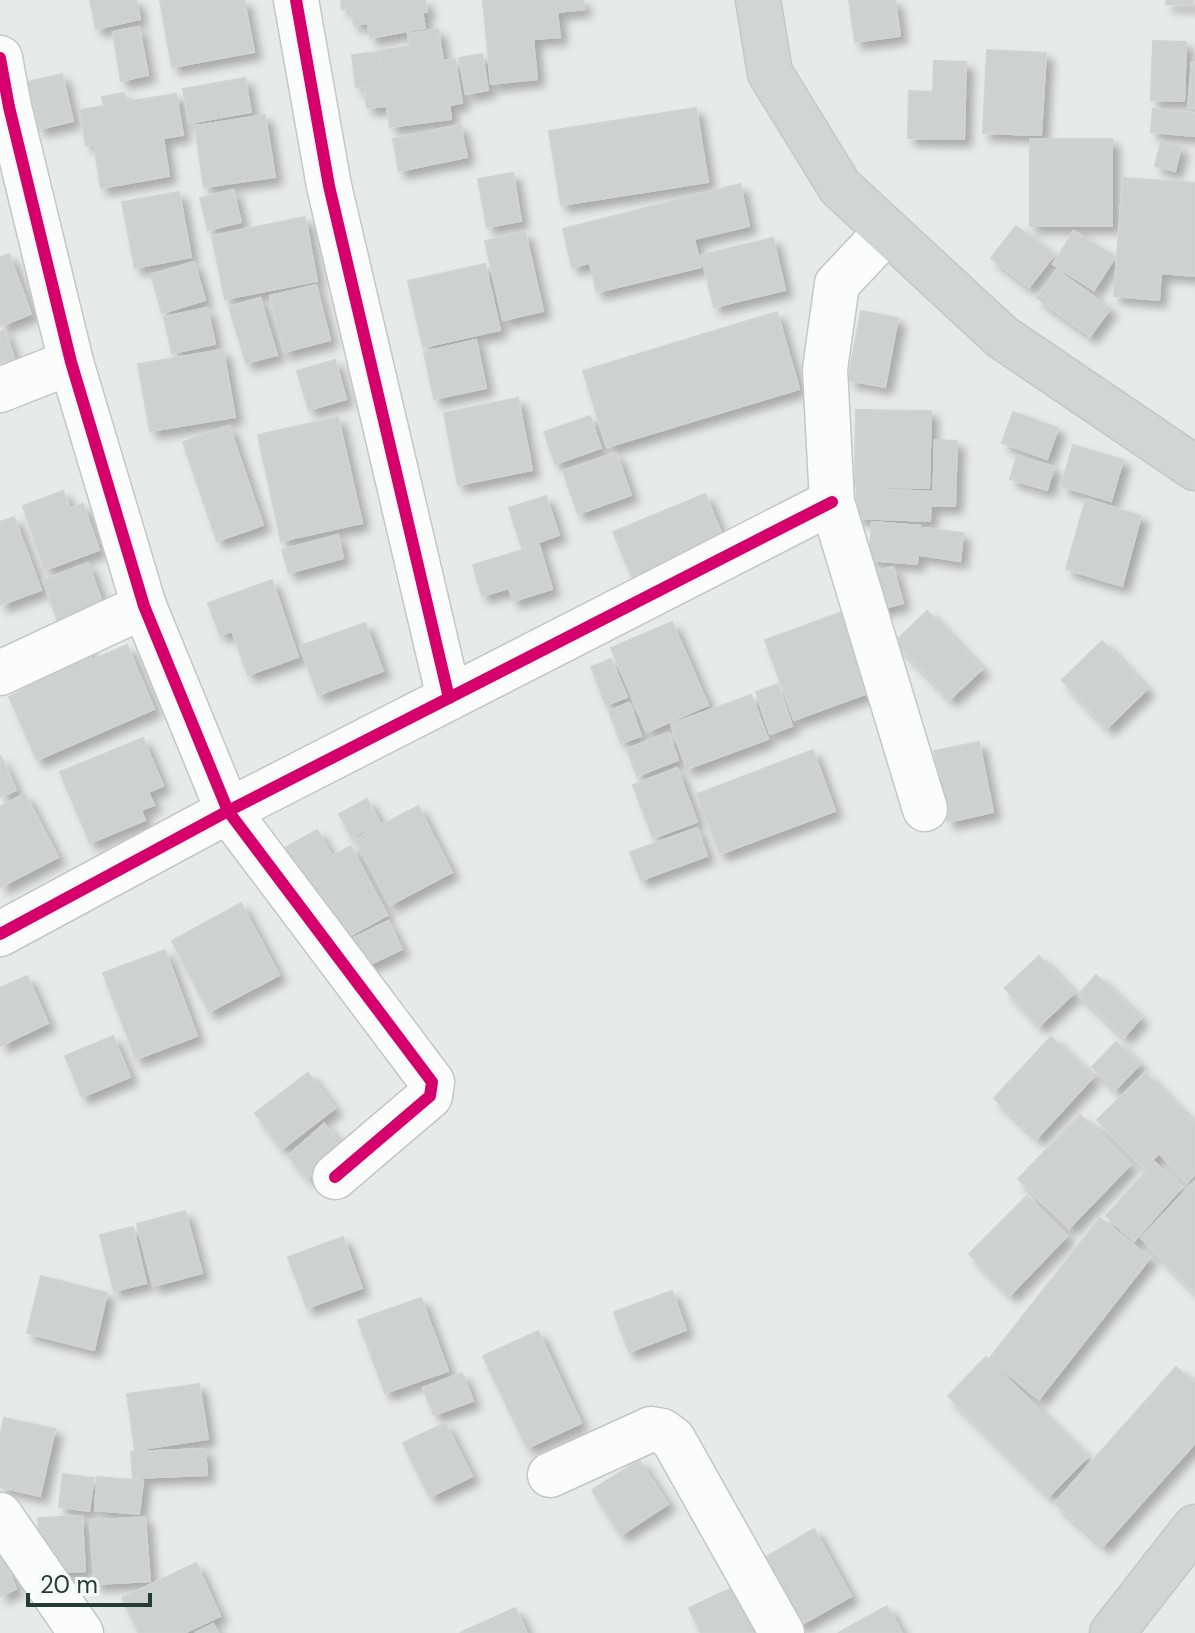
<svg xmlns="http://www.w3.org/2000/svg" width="1195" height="1633" viewBox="0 0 1195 1633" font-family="'DM Sans',sans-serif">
<defs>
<filter id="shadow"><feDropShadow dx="7" dy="7" stdDeviation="4" flood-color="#0004"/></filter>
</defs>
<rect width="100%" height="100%" fill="#e6eae8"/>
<g fill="#cdd1cf" stroke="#cfd3d1" stroke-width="2" filter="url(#shadow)">
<polygon points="90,0 136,0 140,19 96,29"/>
<polygon points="160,0 244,0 254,52 172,67"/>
<polygon points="341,0 425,0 427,12 422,12 425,28 370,38 368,23 354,25 350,7 342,9"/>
<polygon points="483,0 583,0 584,9 557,12 560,37 533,39 537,79 491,84"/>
<polygon points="849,0 895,0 900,36 855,42"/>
<polygon points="1166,0 1193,0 1193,5 1166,4"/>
<polygon points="139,27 148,75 121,81 113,32"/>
<polygon points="438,29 443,61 455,59 462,103 449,105 451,119 390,127 379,51 410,46 408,34"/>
<polygon points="1153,41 1186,42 1184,101 1151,100"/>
<polygon points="987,50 1046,53 1041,135 983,133"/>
<polygon points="377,52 382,84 356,87 352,55"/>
<polygon points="482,54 488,90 466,94 459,58"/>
<polygon points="934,61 966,62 964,139 908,138 909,91 933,92"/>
<polygon points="1192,62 1195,62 1195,108 1188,107"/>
<polygon points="62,74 73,121 39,129 28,82"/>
<polygon points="245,78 251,112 189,123 183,89"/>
<polygon points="382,85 385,106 367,108 364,88"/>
<polygon points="124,93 126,102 176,94 183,135 163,138 169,176 101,188 94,144 86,145 80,110 104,106 102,97"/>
<polygon points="696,108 708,182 561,205 549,131"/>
<polygon points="1153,109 1195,114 1194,136 1151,132"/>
<polygon points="265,115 275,177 204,187 195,126"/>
<polygon points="460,125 467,157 399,171 393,139"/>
<rect x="1030" y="139" width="82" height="87"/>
<polygon points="1161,142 1181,147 1175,171 1155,166"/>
<polygon points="513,173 521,221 487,227 478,179"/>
<polygon points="1123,178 1195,183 1195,276 1161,273 1159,300 1114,296"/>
<polygon points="740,184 749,226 694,239 701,267 597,292 590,263 572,267 563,229"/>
<polygon points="233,190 241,222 208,230 200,198"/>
<polygon points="179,192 191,257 135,268 122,202"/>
<polygon points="305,217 317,281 225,299 212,236"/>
<polygon points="1016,226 1054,255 1029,287 991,258"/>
<polygon points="1074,231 1115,257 1094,290 1053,264"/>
<polygon points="525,232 543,311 503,320 485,241"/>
<polygon points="773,238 785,290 714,307 701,255"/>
<polygon points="9,254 31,314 0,326 0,257"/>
<polygon points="194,262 205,300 162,313 151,275"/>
<polygon points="485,264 500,330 423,347 408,281"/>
<polygon points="1057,270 1110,309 1090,336 1037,298"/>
<polygon points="316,285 330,340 284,352 270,296"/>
<polygon points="260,298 277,355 246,363 229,307"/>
<polygon points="207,308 215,344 172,353 164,317"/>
<polygon points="861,311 898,318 885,387 848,380"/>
<polygon points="777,312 799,389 607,447 583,371"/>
<polygon points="4,330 14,358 0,363 0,332"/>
<polygon points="476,340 486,388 434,399 424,352"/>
<polygon points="223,350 235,417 150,431 138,364"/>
<polygon points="335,360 346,399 309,410 297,371"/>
<polygon points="518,398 532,470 458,485 444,413"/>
<polygon points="856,410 931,411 929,488 855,486"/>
<polygon points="1013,412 1058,428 1047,459 1002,443"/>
<polygon points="590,416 601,448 555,464 544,432"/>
<polygon points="338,417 362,523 281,541 258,435"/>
<polygon points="229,426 263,525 217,541 183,442"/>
<polygon points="935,440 957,441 955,506 933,506"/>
<polygon points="1073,445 1123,460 1111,501 1061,486"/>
<polygon points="616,453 631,495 578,514 563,471"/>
<polygon points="1017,456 1054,467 1047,490 1010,479"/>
<polygon points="857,488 931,492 930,521 856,518"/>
<polygon points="63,491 70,508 83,504 99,550 45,570 23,506"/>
<polygon points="705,494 724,540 632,577 613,532"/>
<polygon points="546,496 559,535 522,548 509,508"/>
<polygon points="1086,499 1141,516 1122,586 1066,569"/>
<polygon points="14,517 41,590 0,605 0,522"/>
<polygon points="872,522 920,526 917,564 869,560"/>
<polygon points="923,528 963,533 960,561 920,555"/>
<polygon points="338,535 343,558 289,573 282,550"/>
<polygon points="539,545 552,589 513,601 509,588 482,596 473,565"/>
<polygon points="88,563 104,608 59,624 43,580"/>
<polygon points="893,567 903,603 877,610 867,574"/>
<polygon points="272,580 298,657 248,675 232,631 220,635 208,603"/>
<polygon points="927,611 982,669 950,699 895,642"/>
<polygon points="842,612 871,692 794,720 765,640"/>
<polygon points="672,622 708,705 647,732 611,648"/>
<polygon points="365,623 383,671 318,695 300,646"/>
<polygon points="1102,641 1147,689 1107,728 1062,680"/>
<polygon points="84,642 92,660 127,645 154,709 37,760 9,697 25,689 17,672"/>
<polygon points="611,659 627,697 606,705 591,667"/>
<polygon points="778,684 792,726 770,734 756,692"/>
<polygon points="751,695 768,739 687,769 671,724"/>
<polygon points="629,703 641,736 621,743 609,711"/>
<polygon points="668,733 678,760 637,776 627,749"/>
<polygon points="143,738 163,786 148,792 154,805 141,810 145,820 90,843 60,772"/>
<polygon points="979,742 993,812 948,822 934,751"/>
<polygon points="813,750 835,811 720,854 697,794"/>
<polygon points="0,755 16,790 0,797"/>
<polygon points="677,768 697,822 653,838 633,785"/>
<polygon points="25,794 58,857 0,887 0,807"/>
<polygon points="367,799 380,823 351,837 339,814"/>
<polygon points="418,806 452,872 390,905 355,839"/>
<polygon points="697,828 707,856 641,880 630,852"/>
<polygon points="317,830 332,856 351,846 387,915 337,943 285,848"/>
<polygon points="241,903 279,975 209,1012 172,941"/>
<polygon points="388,921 402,949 358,970 345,942"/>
<polygon points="165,950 197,1036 136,1059 103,973"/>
<polygon points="1039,956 1074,993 1039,1026 1005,988"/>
<polygon points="1096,975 1141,1018 1124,1037 1079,994"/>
<polygon points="27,976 48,1023 0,1046 0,988"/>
<polygon points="113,1036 130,1077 82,1097 65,1056"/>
<polygon points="1051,1037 1093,1077 1037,1138 994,1098"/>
<polygon points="1116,1042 1140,1064 1115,1090 1092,1067"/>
<polygon points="308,1073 335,1108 282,1149 255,1113"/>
<polygon points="1145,1073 1195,1125 1195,1174 1187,1182 1159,1153 1144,1168 1097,1120"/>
<polygon points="1080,1115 1130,1165 1069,1228 1018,1179"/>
<polygon points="324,1124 343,1146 308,1178 288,1156"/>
<polygon points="1154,1162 1182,1187 1134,1241 1106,1216"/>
<polygon points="1195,1181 1195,1292 1141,1238"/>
<polygon points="1027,1196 1067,1236 1010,1295 969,1254"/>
<polygon points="185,1211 202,1273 153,1286 137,1224"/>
<polygon points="1100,1218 1150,1258 1039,1399 989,1359"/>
<polygon points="133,1227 146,1283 114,1291 100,1235"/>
<polygon points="343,1237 362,1288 307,1308 288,1257"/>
<polygon points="41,1276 107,1293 94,1350 27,1333"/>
<polygon points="672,1291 686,1330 629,1352 614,1312"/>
<polygon points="421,1298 448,1371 385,1393 358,1320"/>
<polygon points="538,1331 581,1423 527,1448 483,1356"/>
<polygon points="986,1357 1087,1457 1049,1496 948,1396"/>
<polygon points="1176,1367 1195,1383 1195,1443 1103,1546 1055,1503"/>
<polygon points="462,1373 473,1401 434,1415 423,1388"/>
<polygon points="199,1384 208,1439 135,1450 127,1394"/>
<polygon points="4,1418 55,1429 40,1496 0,1487 0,1438"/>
<polygon points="445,1423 472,1476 430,1497 403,1443"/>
<polygon points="205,1449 207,1475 133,1478 131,1452"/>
<polygon points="639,1460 668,1504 621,1535 592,1490"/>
<polygon points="63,1474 94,1478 89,1511 59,1507"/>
<polygon points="97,1477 143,1481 139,1514 95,1510"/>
<polygon points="82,1516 85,1571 41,1573 38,1518"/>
<polygon points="145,1517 150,1581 95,1584 90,1521"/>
<polygon points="814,1529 851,1596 799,1626 761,1560"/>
<polygon points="0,1546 16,1589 0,1596"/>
<polygon points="196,1563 220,1616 184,1633 139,1633 122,1598"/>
<polygon points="738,1585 760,1633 701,1633 689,1608"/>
<polygon points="887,1606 902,1633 838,1633"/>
<polygon points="515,1608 527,1633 460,1633"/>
<polygon points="213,1624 218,1633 195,1633"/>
</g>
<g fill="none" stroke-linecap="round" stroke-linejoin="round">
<g stroke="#c3c7c5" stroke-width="47">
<g id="minor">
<polyline points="296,0 329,186 449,698"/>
<polyline points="0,58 9,107 71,362 144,606 228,811 432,1082 430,1096 335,1177"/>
<polyline points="887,231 837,284 825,369 832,502 925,809"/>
<polyline points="0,390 71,362"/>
<polyline points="0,673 144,606"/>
<polyline points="0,934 228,811 832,502"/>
<polyline points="550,1475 651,1429 662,1431 673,1439 782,1633"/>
<polyline points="0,1515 81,1633"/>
</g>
</g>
<g stroke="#c2c9c7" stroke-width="47">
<g id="major">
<polyline points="758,0 770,73 840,187 1002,337 1195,468"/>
<polyline points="1112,1633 1195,1527"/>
</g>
</g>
<use href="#minor" stroke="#fbfcfc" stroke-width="44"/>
<use href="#major" stroke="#cfd6d4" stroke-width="44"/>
<g stroke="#f4f9f6" stroke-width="17">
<g id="cycleway">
<polyline points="296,0 329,186 449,698"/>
<polyline points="0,58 9,107 71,362 144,606 228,811 432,1082 430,1096 335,1177"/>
<polyline points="0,934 228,811 832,502"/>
</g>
</g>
<use href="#cycleway" stroke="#d6006c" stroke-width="12"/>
</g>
<path d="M28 1593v12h122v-12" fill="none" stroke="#253c36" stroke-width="4"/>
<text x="40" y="1593" font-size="24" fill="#253c36" stroke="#f4f9f6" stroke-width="6" paint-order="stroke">20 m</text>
</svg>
